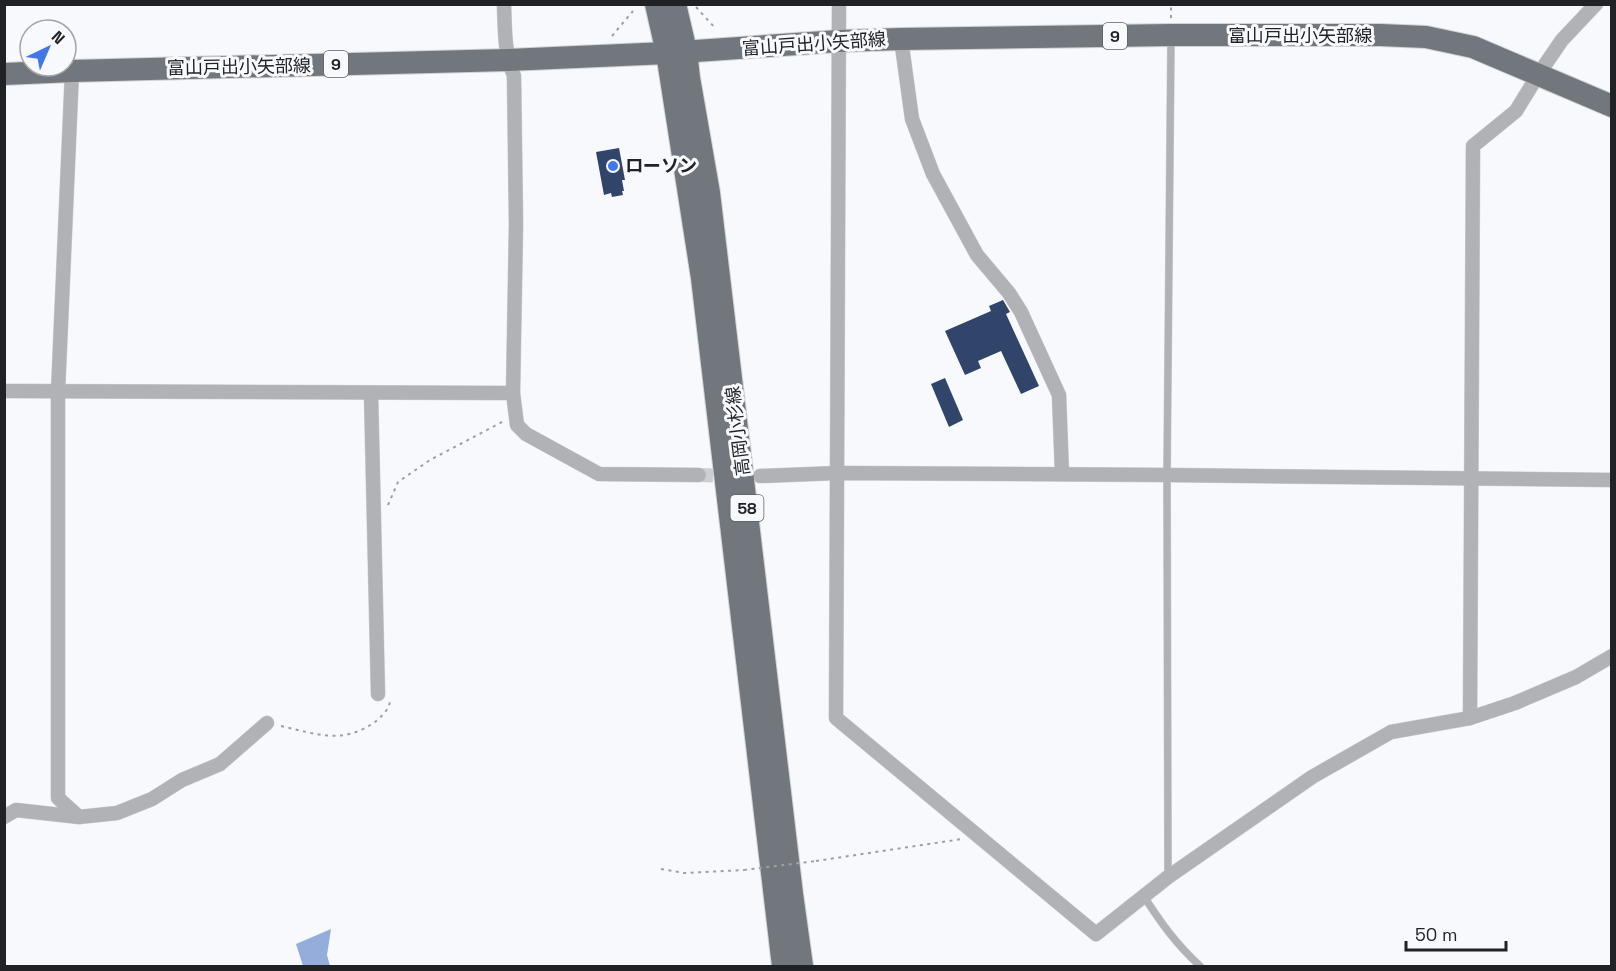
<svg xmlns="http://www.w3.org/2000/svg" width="1616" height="971" viewBox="0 0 1616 971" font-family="'Space Grotesk','Noto Sans JP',sans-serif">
<rect width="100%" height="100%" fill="#f7f9fd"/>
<polygon fill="#95adda" points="331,929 327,955 330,966 303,966 296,944"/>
<g fill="#31456b">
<polygon points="619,148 625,180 622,180 624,191 622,191 623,195 612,197 611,193 604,195 596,152"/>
<polygon points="1003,300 1010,312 1006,314 1039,386 1021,394 1001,351 978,361 981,368 965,375 945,331 991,311 989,306"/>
<polygon points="945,378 963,420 949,427 931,384"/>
</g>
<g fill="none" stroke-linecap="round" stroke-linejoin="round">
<polyline stroke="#ccced2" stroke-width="14" stroke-dasharray="14 7" stroke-linecap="butt" points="699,475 731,476"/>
<g stroke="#d0d2d6" stroke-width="8">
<g id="lane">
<polyline points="1168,876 1167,475 1171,38"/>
<path d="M1143,895C1161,923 1176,944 1200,966"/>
</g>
</g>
<g stroke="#d0d2d6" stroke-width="15">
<g id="street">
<path d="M504,4C505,31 504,51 514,76L516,225L513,393L517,425L526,434L599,474L699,475"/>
<polyline points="839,4 836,718 842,723 1096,934 1168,877 1312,777 1391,732 1470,718 1515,703 1576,677 1612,656"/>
<polyline points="901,39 912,119 933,174 977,255 1009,293 1021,312 1059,395 1062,474"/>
<polyline points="72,71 58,392 58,798 79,817"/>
<polyline points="4,391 513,393"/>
<polyline points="371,393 378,694"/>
<polyline points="760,476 837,473 1167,475 1612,480"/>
<polyline points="1470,718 1473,146 1516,111 1538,75 1562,40 1596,4"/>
<polyline points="4,817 16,810 79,817 117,813 152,799 182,780 220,764 267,723"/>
</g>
</g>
<g stroke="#d0d2d6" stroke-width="24">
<g id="primary">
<polyline points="656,4 667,53 702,278 783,966"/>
<polyline points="675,4 686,51 689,78 709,193 792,894 802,966"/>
<polyline points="4,74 72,71 508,60 667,53 839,41 901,39 1172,35 1380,35 1426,37 1473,47 1612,106"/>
</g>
</g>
<g stroke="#9d9fa3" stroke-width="2" stroke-dasharray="3 4.5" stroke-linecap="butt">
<polyline points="696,7 716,29"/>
<polyline points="1171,18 1171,4"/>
<polyline points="612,36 633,11"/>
<polyline points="388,505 398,482 430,460 504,421"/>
<path d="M281,726C317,734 342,745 375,722C381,717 390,709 390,700"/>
<polyline points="816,861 962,839"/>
<polyline points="661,869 684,873 744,870"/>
</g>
<use href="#lane" stroke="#b0b2b6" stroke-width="7"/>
<use href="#street" stroke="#b0b2b6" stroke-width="14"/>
<use href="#primary" stroke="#72767d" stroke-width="22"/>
<polyline stroke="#9d9fa3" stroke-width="2" stroke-dasharray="3 4.5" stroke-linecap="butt" points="744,870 816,861"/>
</g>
<circle fill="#4277e8" stroke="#f7f9fd" stroke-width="2" cx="613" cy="166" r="6"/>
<g text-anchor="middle" stroke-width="6" stroke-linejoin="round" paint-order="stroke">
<g fill="#f7f9fd" stroke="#606266" stroke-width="1.5">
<rect x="1103" y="23" width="24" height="26" rx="4.5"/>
<rect x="324" y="51" width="24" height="26" rx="4.5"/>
<rect x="730.5" y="495" width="33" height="26" rx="4.5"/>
</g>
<g font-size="16" font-weight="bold" fill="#202226">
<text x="1115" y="42">9</text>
<text x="336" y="70">9</text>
<text x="747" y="514">58</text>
</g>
<g font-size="18" fill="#202226" stroke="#f7f9fd">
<text x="1300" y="42">富山戸出小矢部線</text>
<text transform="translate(814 44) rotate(-4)" y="6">富山戸出小矢部線</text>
<text transform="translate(239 67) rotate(-1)" y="6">富山戸出小矢部線</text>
<text transform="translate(738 431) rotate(-97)" y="6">高岡小杉線</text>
</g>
<g font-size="18" font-weight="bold" fill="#202226" stroke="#f7f9fd" text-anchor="start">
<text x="625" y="172">ローソン</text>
</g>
</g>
<rect width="1616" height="971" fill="none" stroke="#202226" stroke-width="12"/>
<g transform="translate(48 48) rotate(44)"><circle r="28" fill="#f7f9fd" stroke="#a1a3a7" stroke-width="1.5"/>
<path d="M0-4.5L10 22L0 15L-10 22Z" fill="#4277e8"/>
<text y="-9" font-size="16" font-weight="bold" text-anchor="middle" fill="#202226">N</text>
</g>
<path d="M1406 941v9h100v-9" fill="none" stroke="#202226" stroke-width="3"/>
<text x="1415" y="941" font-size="18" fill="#202226" stroke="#f7f9fd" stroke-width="4.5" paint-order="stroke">50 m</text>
</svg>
